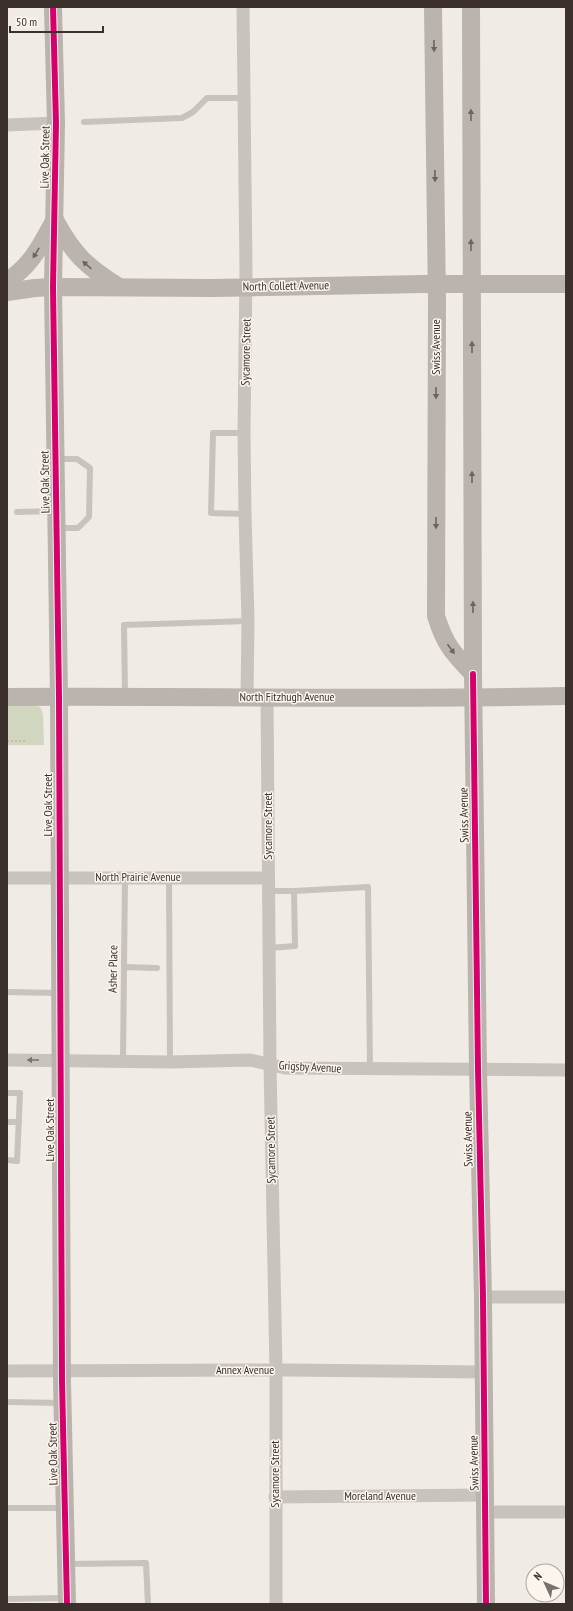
<svg xmlns="http://www.w3.org/2000/svg" width="573" height="1611" viewBox="0 0 573 1611" font-family="'PT Sans Narrow',sans-serif">
<rect width="100%" height="100%" fill="#f0ebe5"/>
<polygon fill="#d1d6bf" points="7,705 35,705 40,707 43,714 44,745 7,745"/>
<g fill="none" stroke-linecap="round" stroke-linejoin="round">
<polyline stroke="#c2bbb6" stroke-width="2" stroke-dasharray="2 2" stroke-linecap="butt" points="7,741 25,741"/>
<g stroke="#c9c3be" stroke-width="6">
<polyline points="84,122 182,118 193,112 207,98 243,98"/>
<polyline points="244,433 213,433 211,513 245,514"/>
<polyline points="58,459 77,459 90,468 89,517 78,528 58,528"/>
<polyline points="17,512 55,511"/>
<polyline points="125,695 124,625 248,621"/>
<polyline points="169,877 170,1062"/>
<polyline points="269,891 294,891 295,946 269,948"/>
<polyline points="294,891 368,887 370,1069"/>
<polyline points="124,967 157,968"/>
<polyline points="7,992 58,993"/>
<polyline points="123,1061 125,877"/>
<polyline points="7,1093 20,1093 17,1161 7,1160"/>
<polyline points="7,1122 19,1122"/>
<polyline points="7,1402 61,1403"/>
<polyline points="7,1508 63,1508"/>
<polyline points="68,1564 146,1563 148,1604"/>
<polyline points="7,1599 65,1598"/>
</g>
<g stroke="#c9c3be" stroke-width="13">
<polyline points="243,7 246,271 244,433 245,514 248,621 247,697"/>
<polyline points="7,125 56,123"/>
<polyline points="267,697 270,1064 276,1370 276,1604"/>
<polyline points="7,878 268,878"/>
<polyline points="7,1060 170,1062 250,1060 285,1068 566,1070"/>
<polyline points="483,1297 566,1297"/>
<polyline points="7,1371 286,1370 484,1372"/>
<polyline points="275,1497 485,1495"/>
<polyline points="485,1512 566,1512"/>
</g>
<g stroke="#bab3ae" stroke-width="18">
<polyline points="53,7 56,123 53,287 59,697 62,1381 67,1604"/>
<path d="M433,7L437,302L436,616C445,645 453,653 473,674"/>
<polyline points="471,7 473,674 478,1069 483,1297 486,1604"/>
<path d="M55,220C73,254 87,267 119,287"/>
<path d="M7,281C31,266 41,245 54,221"/>
<polyline points="7,292 35,288 53,287 213,288 423,284 566,284"/>
<path d="M7,697C193,696 380,700 566,696"/>
</g>
<g stroke="#fbf5ee" stroke-width="8">
<g id="cycleway">
<polyline points="53,7 56,123 53,287 59,697 62,1381 67,1604"/>
<polyline points="473,674 478,1069 483,1297 486,1604"/>
</g>
</g>
<use href="#cycleway" stroke="#d6006c" stroke-width="6"/>
</g>
<defs><path id="oneway-solid" d="M-6-.8H1V-3.2L6.5 0L1 3.2V.8H-6Z"/></defs>
<g fill="#6e645f">
<use href="#oneway-solid" transform="translate(434 46) rotate(89)"/>
<use href="#oneway-solid" transform="translate(471 115) rotate(-90)"/>
<use href="#oneway-solid" transform="translate(435 176) rotate(89)"/>
<use href="#oneway-solid" transform="translate(471 245) rotate(-90)"/>
<use href="#oneway-solid" transform="translate(36 253) rotate(121)"/>
<use href="#oneway-solid" transform="translate(87 265) rotate(-138)"/>
<use href="#oneway-solid" transform="translate(472 347) rotate(-90)"/>
<use href="#oneway-solid" transform="translate(436 393) rotate(90)"/>
<use href="#oneway-solid" transform="translate(472 477) rotate(-90)"/>
<use href="#oneway-solid" transform="translate(436 523) rotate(90)"/>
<use href="#oneway-solid" transform="translate(473 607) rotate(-90)"/>
<use href="#oneway-solid" transform="translate(451 649) rotate(54)"/>
</g>
<use fill="#7b726d" href="#oneway-solid" transform="translate(33 1060) rotate(180)"/>
<g text-anchor="middle" stroke-width="3" stroke-linejoin="round" paint-order="stroke">
<g font-size="12" fill="#3b302b" stroke="#fbf5ee">
<text transform="translate(45 157) rotate(-89)" y="4">Live Oak Street</text>
<text transform="translate(286 286) rotate(-1)" y="4">North Collett Avenue</text>
<text transform="translate(436 347) rotate(-90)" y="4">Swiss Avenue</text>
<text transform="translate(246 352) rotate(-89)" y="4">Sycamore Street</text>
<text transform="translate(45 482) rotate(-91)" y="4">Live Oak Street</text>
<text x="287" y="701">North Fitzhugh Avenue</text>
<text transform="translate(48 805) rotate(-90)" y="4">Live Oak Street</text>
<text transform="translate(464 815) rotate(-91)" y="4">Swiss Avenue</text>
<text transform="translate(268 826) rotate(-90)" y="4">Sycamore Street</text>
<text x="138" y="881">North Prairie Avenue</text>
<text transform="translate(113 969) rotate(-89)" y="4">Asher Place</text>
<text transform="translate(310 1067) rotate(3)" y="4">Grigsby Avenue</text>
<text transform="translate(50 1130) rotate(-90)" y="4">Live Oak Street</text>
<text transform="translate(468 1139) rotate(-91)" y="4">Swiss Avenue</text>
<text transform="translate(271 1150) rotate(-91)" y="4">Sycamore Street</text>
<text x="245" y="1374">Annex Avenue</text>
<text transform="translate(53 1454) rotate(-91)" y="4">Live Oak Street</text>
<text transform="translate(474 1463) rotate(-91)" y="4">Swiss Avenue</text>
<text transform="translate(275 1474) rotate(-90)" y="4">Sycamore Street</text>
<text x="380" y="1500">Moreland Avenue</text>
</g>
</g>
<rect width="573" height="1611" fill="none" stroke="#3b302b" stroke-width="16"/>
<g transform="translate(545 1583) rotate(314)"><circle r="19" fill="#fbf5ee" stroke="#aea6a0"/>
<path d="M0-3L7 15L0 10L-7 15Z" fill="#7a716c"/>
<text y="-6" font-size="11" font-weight="bold" text-anchor="middle" fill="#3b302b">N</text>
</g>
<path d="M10 26v6h93v-6" fill="none" stroke="#3b302b" stroke-width="2"/>
<text x="16" y="26" font-size="12" fill="#3b302b" stroke="#fbf5ee" stroke-width="3" paint-order="stroke">50 m</text>
</svg>
